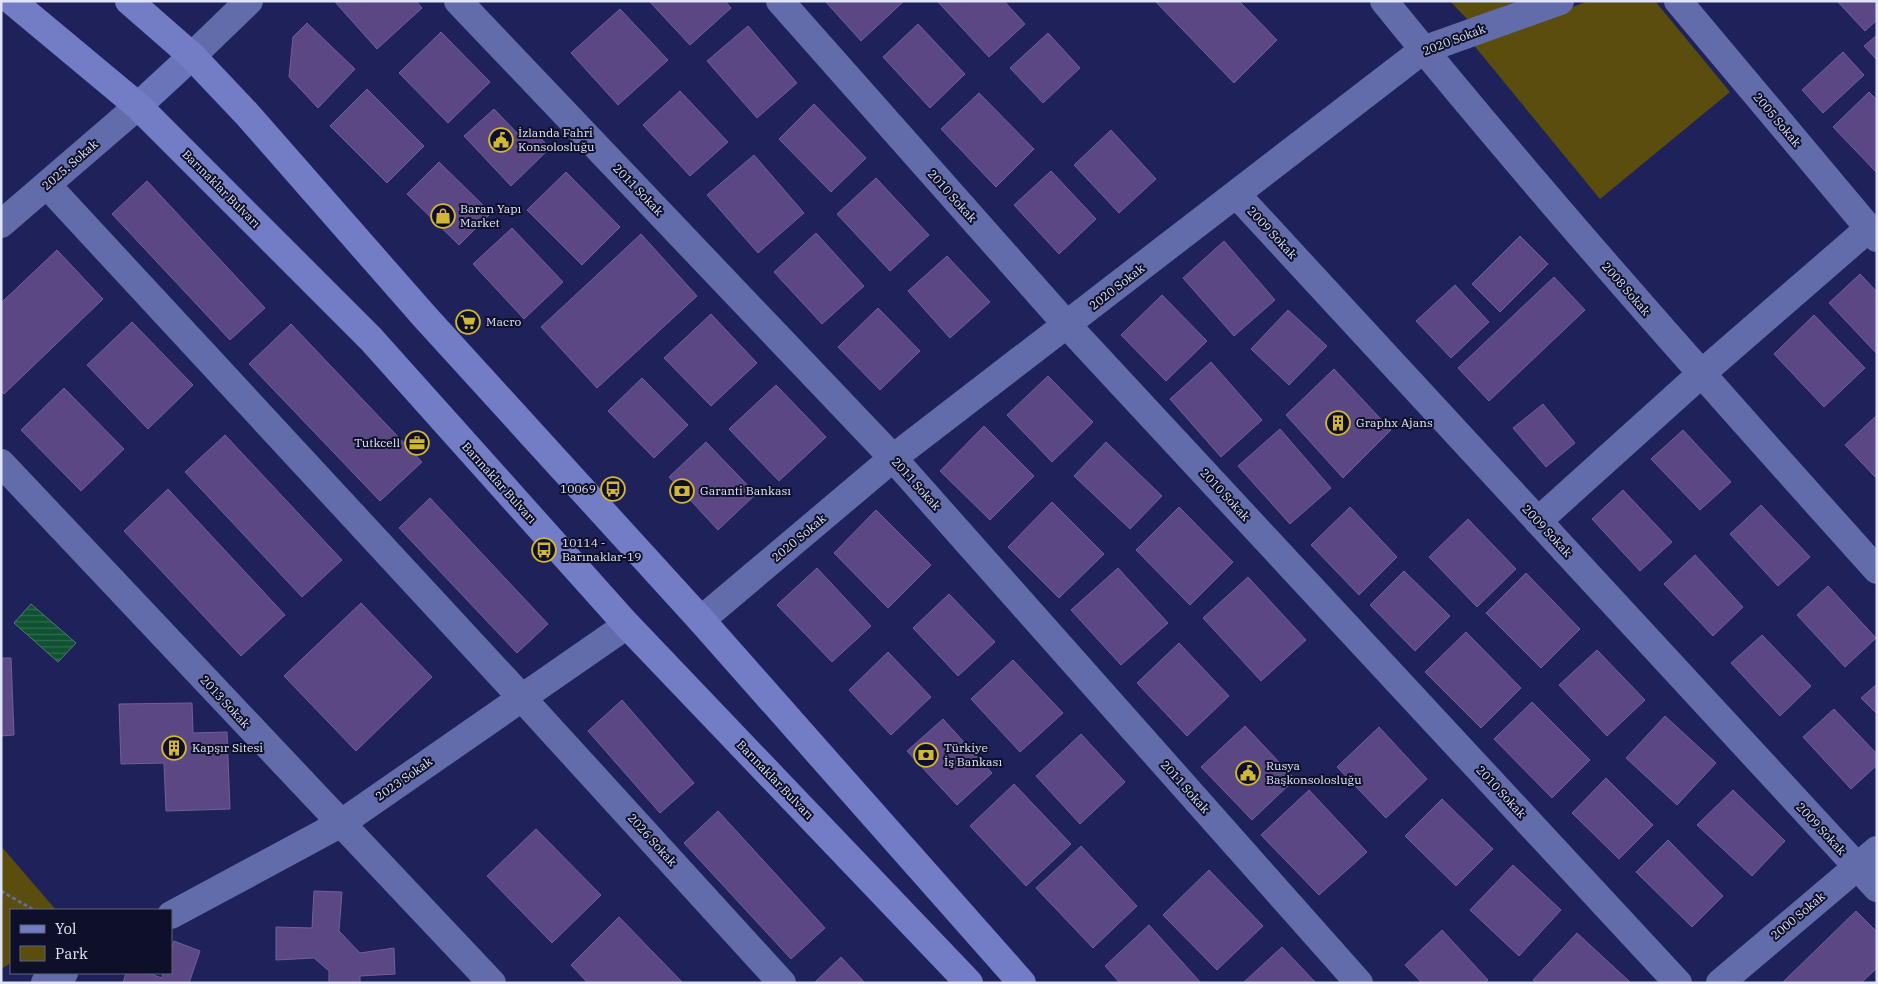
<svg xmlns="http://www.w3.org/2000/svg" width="1878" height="984" viewBox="0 0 1878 984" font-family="'IBM Plex Serif',serif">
<defs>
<pattern id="water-rules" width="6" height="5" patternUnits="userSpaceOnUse" patternTransform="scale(1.25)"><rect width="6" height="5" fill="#0f5231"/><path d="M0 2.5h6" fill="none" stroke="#326b50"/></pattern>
</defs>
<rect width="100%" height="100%" fill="#1f225a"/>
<g fill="#5b4d0d">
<polygon points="1450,1 1517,1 1468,20"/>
<polygon points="1589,1 1655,1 1730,92 1600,199 1472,43"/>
<polygon points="1,846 56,910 11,910 11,963 1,969"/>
</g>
<polygon fill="url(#water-rules)" stroke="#4e7e6d" points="31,604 76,643 58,662 14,623"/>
<g fill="#5a4784" stroke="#715e9d">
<polygon points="416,1 422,8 377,49 335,2"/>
<polygon points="649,1 725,1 731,8 690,45"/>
<polygon points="825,1 904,1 861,41"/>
<polygon points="1004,1 1025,24 989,57 938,2"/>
<polygon points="1155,1 1239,1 1277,40 1234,83"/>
<polygon points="1837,1 1877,1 1877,20 1865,31"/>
<polygon points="620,9 668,60 618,105 571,53"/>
<polygon points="307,23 355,69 318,108 289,77 293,37"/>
<polygon points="918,24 965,74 930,108 883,57"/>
<polygon points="748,26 797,83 757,118 707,61"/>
<polygon points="441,32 490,82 448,123 399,73"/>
<polygon points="1048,33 1080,68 1043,103 1010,68"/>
<polygon points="1877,35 1877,60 1864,46"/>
<polygon points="1843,52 1864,75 1823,113 1802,90"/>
<polygon points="367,89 424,146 387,183 330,126"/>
<polygon points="680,91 728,142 690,176 643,125"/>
<polygon points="1869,92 1877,100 1877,173 1833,127"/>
<polygon points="979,93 1034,149 996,187 941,129"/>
<polygon points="814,104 866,158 831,192 779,139"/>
<polygon points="494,109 520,136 530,127 550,148 511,186 464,136"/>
<polygon points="1111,130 1156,179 1119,213 1074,165"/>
<polygon points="754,155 804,213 758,253 707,195"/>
<polygon points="439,162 491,213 459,245 407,194"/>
<polygon points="1051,171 1096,219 1059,254 1014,205"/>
<polygon points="566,172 620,227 582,265 527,210"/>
<polygon points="876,178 929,235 890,271 837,214"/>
<polygon points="147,181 265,308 230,340 112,214"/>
<polygon points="512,228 563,282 524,319 473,264"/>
<polygon points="816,233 864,286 822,324 774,272"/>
<polygon points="641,234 697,296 597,388 541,327"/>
<polygon points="1520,236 1548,264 1500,312 1472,284"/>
<polygon points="1224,241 1275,300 1234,336 1183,278"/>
<polygon points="57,250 103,299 4,394 1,391 1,303"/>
<polygon points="947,256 990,302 950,338 908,291"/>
<polygon points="1860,274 1877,292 1877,354 1829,303"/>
<polygon points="1554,277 1585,310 1489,401 1458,368"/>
<polygon points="1455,285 1489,322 1451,358 1416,321"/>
<polygon points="1162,295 1207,341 1166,381 1121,335"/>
<polygon points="878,308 920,351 880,390 838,347"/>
<polygon points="1288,310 1327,346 1289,385 1251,349"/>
<polygon points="711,314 757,363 711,406 664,358"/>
<polygon points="1814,315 1865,368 1824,407 1774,354"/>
<polygon points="132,322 193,385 148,429 87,365"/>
<polygon points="291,324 422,462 380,501 249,364"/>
<polygon points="1211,362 1262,420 1221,457 1170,399"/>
<polygon points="1334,369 1391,430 1343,478 1286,415"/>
<polygon points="1048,376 1093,422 1052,462 1007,415"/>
<polygon points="642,378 688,425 654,458 608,411"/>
<polygon points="776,385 826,437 779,481 729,429"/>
<polygon points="64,388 124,449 81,491 21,430"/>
<polygon points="1543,404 1575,443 1546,467 1513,428"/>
<polygon points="1876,416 1877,416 1877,479 1845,445"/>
<polygon points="984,426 1034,476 990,520 940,471"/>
<polygon points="1280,429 1331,488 1290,524 1238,466"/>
<polygon points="1683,430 1731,482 1700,510 1651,459"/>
<polygon points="225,435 342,560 302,597 185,472"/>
<polygon points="706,442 756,494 718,530 669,477"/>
<polygon points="1106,442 1162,496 1130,529 1074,476"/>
<polygon points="168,489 285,615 241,656 124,531"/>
<polygon points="1623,490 1672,542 1640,571 1592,519"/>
<polygon points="430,498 548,624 517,653 399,528"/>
<polygon points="1052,502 1104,554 1059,598 1008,547"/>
<polygon points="1761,505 1810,557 1778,586 1730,534"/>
<polygon points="1179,507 1233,562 1190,605 1136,550"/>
<polygon points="1350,507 1397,557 1359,595 1311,545"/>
<polygon points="876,510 931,565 888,608 834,553"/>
<polygon points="1468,519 1516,569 1477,607 1429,557"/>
<polygon points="1695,555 1743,607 1713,636 1664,584"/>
<polygon points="817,568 871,626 832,662 777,605"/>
<polygon points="1118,568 1168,623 1121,665 1071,610"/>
<polygon points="1404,571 1450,616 1415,651 1370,605"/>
<polygon points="1526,573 1580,629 1541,668 1486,613"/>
<polygon points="1248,577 1306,640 1261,681 1203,618"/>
<polygon points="1828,586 1876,638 1845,667 1797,615"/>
<polygon points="949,594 995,642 958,676 913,628"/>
<polygon points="361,603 432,677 356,751 284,676"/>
<polygon points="1466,632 1521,688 1481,728 1425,672"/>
<polygon points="1762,635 1811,686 1780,716 1731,663"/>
<polygon points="1179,643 1229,696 1187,736 1137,683"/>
<polygon points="1597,650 1645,700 1607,736 1559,685"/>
<polygon points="888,652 931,697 891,735 849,690"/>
<polygon points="1,658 11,658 14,735 1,736"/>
<polygon points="1013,660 1063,713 1020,752 971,699"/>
<polygon points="1877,684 1877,714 1861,698"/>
<polygon points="622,700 694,783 660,813 588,731"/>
<polygon points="1532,702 1590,760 1552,798 1494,739"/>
<polygon points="192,703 193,733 227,732 230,809 166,811 164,763 121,764 119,704"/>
<polygon points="1834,709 1877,754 1877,765 1851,789 1803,737"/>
<polygon points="1665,716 1716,763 1677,805 1626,758"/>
<polygon points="943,719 992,773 957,805 907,751"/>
<polygon points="1245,726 1295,779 1252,820 1201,767"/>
<polygon points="1379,727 1427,779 1386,818 1337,767"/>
<polygon points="1081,734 1125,782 1080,824 1036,776"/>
<polygon points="1606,778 1653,825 1619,859 1572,813"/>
<polygon points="1014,784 1071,844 1026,886 970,826"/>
<polygon points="1309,790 1367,852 1319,895 1261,835"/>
<polygon points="1733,790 1785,841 1752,876 1697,825"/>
<polygon points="1442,799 1493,849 1456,886 1405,836"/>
<polygon points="718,811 825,928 791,959 684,843"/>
<polygon points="536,829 601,895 552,943 487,876"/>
<polygon points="1668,840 1723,896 1692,927 1636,872"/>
<polygon points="1081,846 1137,906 1093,948 1036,888"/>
<polygon points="1513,865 1561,910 1519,956 1470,910"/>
<polygon points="1209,870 1263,926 1217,970 1163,915"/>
<polygon points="314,891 342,892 339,931 360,953 394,948 395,974 360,976 360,983 329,983 329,971 314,958 276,960 276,927 312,928"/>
<polygon points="1856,911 1877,932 1877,968 1861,983 1782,983"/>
<polygon points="619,917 683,983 588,983 571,965"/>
<polygon points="1149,925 1201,983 1120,983 1105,966"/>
<polygon points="1442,930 1488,980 1485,983 1422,983 1405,965"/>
<polygon points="1577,933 1630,982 1629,983 1537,983 1533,980"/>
<polygon points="174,941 200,951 189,983 123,983 126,973 148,973 162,978 163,973 171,973 171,949"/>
<polygon points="1282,947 1316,983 1243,983"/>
<polygon points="841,957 865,983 814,983"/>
</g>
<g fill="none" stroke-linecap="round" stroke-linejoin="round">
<polyline stroke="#676a95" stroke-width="3" stroke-dasharray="4 2.5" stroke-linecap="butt" points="1,891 34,910"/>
<g stroke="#636cab" stroke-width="28">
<polyline points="458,1 893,458 1359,983"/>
<polyline points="780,1 1067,325 1678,983"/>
<path d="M1384,1C1542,196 1709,383 1877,570"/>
<polyline points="1678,1 1877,238"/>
<polyline points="192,56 249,1"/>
<polyline points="47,185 522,698 782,983"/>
<polyline points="1237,195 1877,888"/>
<polyline points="1,224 138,106"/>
<polyline points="1,463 492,983"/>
<polyline points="1538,521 1701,374 1868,229"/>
<polyline points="701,620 893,458 1423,50 1560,1"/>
<polyline points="171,915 340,824 627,625"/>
<polyline points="45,983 64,973"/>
<polyline points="1720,983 1877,850"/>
</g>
<polyline stroke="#6a74b8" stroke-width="28" points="138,106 192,56"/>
<g stroke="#727dc6" stroke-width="28">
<polyline points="12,1 138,106 371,339 627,625 969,983"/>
<polyline points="129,1 192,56 246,113 425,317 701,620 1022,983"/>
</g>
</g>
<defs>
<g id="civic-ring" transform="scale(1.25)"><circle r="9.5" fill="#0d1028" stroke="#d3b635" stroke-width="1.5"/><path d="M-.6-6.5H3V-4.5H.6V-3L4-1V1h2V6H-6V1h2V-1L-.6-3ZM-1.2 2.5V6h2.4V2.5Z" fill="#d3b635"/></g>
<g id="shop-ring" transform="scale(1.25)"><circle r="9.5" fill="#0d1028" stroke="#d3b635" stroke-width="1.5"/><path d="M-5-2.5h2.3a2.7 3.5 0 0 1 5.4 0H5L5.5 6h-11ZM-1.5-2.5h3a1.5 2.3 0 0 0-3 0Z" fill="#d3b635"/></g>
<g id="supermarket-ring" transform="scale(1.25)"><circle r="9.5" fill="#0d1028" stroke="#d3b635" stroke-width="1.5"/><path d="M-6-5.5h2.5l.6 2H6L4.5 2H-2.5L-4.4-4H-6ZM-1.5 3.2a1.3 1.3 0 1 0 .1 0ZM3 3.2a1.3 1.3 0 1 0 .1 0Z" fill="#d3b635"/></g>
<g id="building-ring" transform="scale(1.25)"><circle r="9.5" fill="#0d1028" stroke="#d3b635" stroke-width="1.5"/><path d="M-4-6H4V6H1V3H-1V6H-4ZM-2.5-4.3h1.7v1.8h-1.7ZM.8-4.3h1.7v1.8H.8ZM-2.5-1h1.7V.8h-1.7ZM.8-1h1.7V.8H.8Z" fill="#d3b635"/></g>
<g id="office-ring" transform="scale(1.25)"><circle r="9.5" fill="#0d1028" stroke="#d3b635" stroke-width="1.5"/><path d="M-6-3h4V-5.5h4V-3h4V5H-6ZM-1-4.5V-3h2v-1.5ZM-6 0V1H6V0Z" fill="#d3b635"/></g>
<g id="bus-ring" transform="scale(1.25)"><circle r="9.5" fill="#0d1028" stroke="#d3b635" stroke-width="1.5"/><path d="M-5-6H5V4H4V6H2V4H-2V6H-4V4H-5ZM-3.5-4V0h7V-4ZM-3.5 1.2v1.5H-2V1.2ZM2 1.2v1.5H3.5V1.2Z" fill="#d3b635"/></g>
<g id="bank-ring" transform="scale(1.25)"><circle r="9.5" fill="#0d1028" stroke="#d3b635" stroke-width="1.5"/><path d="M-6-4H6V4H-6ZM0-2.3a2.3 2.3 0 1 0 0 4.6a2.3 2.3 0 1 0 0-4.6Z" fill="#d3b635"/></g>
</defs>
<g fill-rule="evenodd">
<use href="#civic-ring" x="501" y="140"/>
<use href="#shop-ring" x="443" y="216"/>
<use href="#supermarket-ring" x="468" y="322"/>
<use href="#building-ring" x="1338" y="423"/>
<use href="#office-ring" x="417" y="443"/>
<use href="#bus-ring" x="613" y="489"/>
<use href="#bank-ring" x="682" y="491"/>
<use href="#bus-ring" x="544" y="550"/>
<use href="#building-ring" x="174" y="748"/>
<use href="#bank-ring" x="926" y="755"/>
<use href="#civic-ring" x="1248" y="773"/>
</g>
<g text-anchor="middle" stroke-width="4" stroke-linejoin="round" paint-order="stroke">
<g font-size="12" fill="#e0e4fa" stroke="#0d1028">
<text transform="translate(1454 40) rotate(-21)" y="4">2020 Sokak</text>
<text transform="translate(1777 120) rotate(50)" y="4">2005 Sokak</text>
<text transform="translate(70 165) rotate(-41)" y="4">2025. Sokak</text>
<text transform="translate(221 189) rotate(45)" y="4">Barınaklar Bulvarı</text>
<text transform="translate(638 190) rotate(46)" y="4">2011 Sokak</text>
<text transform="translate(952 196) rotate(48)" y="4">2010 Sokak</text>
<text transform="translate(1272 233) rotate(47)" y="4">2009 Sokak</text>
<text transform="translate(1117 287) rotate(-38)" y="4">2020 Sokak</text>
<text transform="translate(1626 289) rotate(49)" y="4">2008 Sokak</text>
<text transform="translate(499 483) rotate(48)" y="4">Barınaklar Bulvarı</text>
<text transform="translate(916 484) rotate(48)" y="4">2011 Sokak</text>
<text transform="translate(1225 495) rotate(47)" y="4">2010 Sokak</text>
<text transform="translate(1547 531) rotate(47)" y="4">2009 Sokak</text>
<text transform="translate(799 538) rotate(-40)" y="4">2020 Sokak</text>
<text transform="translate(225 702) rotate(47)" y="4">2013 Sokak</text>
<text transform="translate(404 779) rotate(-35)" y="4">2023 Sokak</text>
<text transform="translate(775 780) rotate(46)" y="4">Barınaklar Bulvarı</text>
<text transform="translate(1185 787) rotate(48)" y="4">2011 Sokak</text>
<text transform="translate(1501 792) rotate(47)" y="4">2010 Sokak</text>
<text transform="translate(1821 829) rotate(47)" y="4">2009 Sokak</text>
<text transform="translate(652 840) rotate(48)" y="4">2026 Sokak</text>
<text transform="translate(1798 916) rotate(-40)" y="4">2000 Sokak</text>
</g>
<g font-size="12" fill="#e0e4fa" stroke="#0d1028" text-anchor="start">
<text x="518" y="137">İzlanda Fahri<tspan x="518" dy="14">Konsolosluğu</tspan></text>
<text x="460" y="213">Baran Yapı<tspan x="460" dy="14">Market</tspan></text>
<text x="486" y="326">Macro</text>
<text x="1356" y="427">Graphx Ajans</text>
<text x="400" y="447" text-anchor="end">Tutkcell</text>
<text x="596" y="493" text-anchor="end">10069</text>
<text x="700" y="495">Garanti Bankası</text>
<text x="562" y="547">10114 -<tspan x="562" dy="14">Barınaklar-19</tspan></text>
<text x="192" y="752">Kapşır Sitesi</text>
<text x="944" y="752">Türkiye<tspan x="944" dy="14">İş Bankası</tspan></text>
<text x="1266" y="770">Rusya<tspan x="1266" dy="14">Başkonsolosluğu</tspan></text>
</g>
</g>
<rect width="1878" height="984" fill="none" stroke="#e0e4fa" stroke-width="5"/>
<rect x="10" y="909" width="162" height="65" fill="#0d1028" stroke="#61657c"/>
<rect x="20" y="925" width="25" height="8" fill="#727dc6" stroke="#61657c"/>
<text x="55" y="934" font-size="15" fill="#e0e4fa">Yol</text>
<rect x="20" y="946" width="25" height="15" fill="#5b4d0d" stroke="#61657c"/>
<text x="55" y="959" font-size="15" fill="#e0e4fa">Park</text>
</svg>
